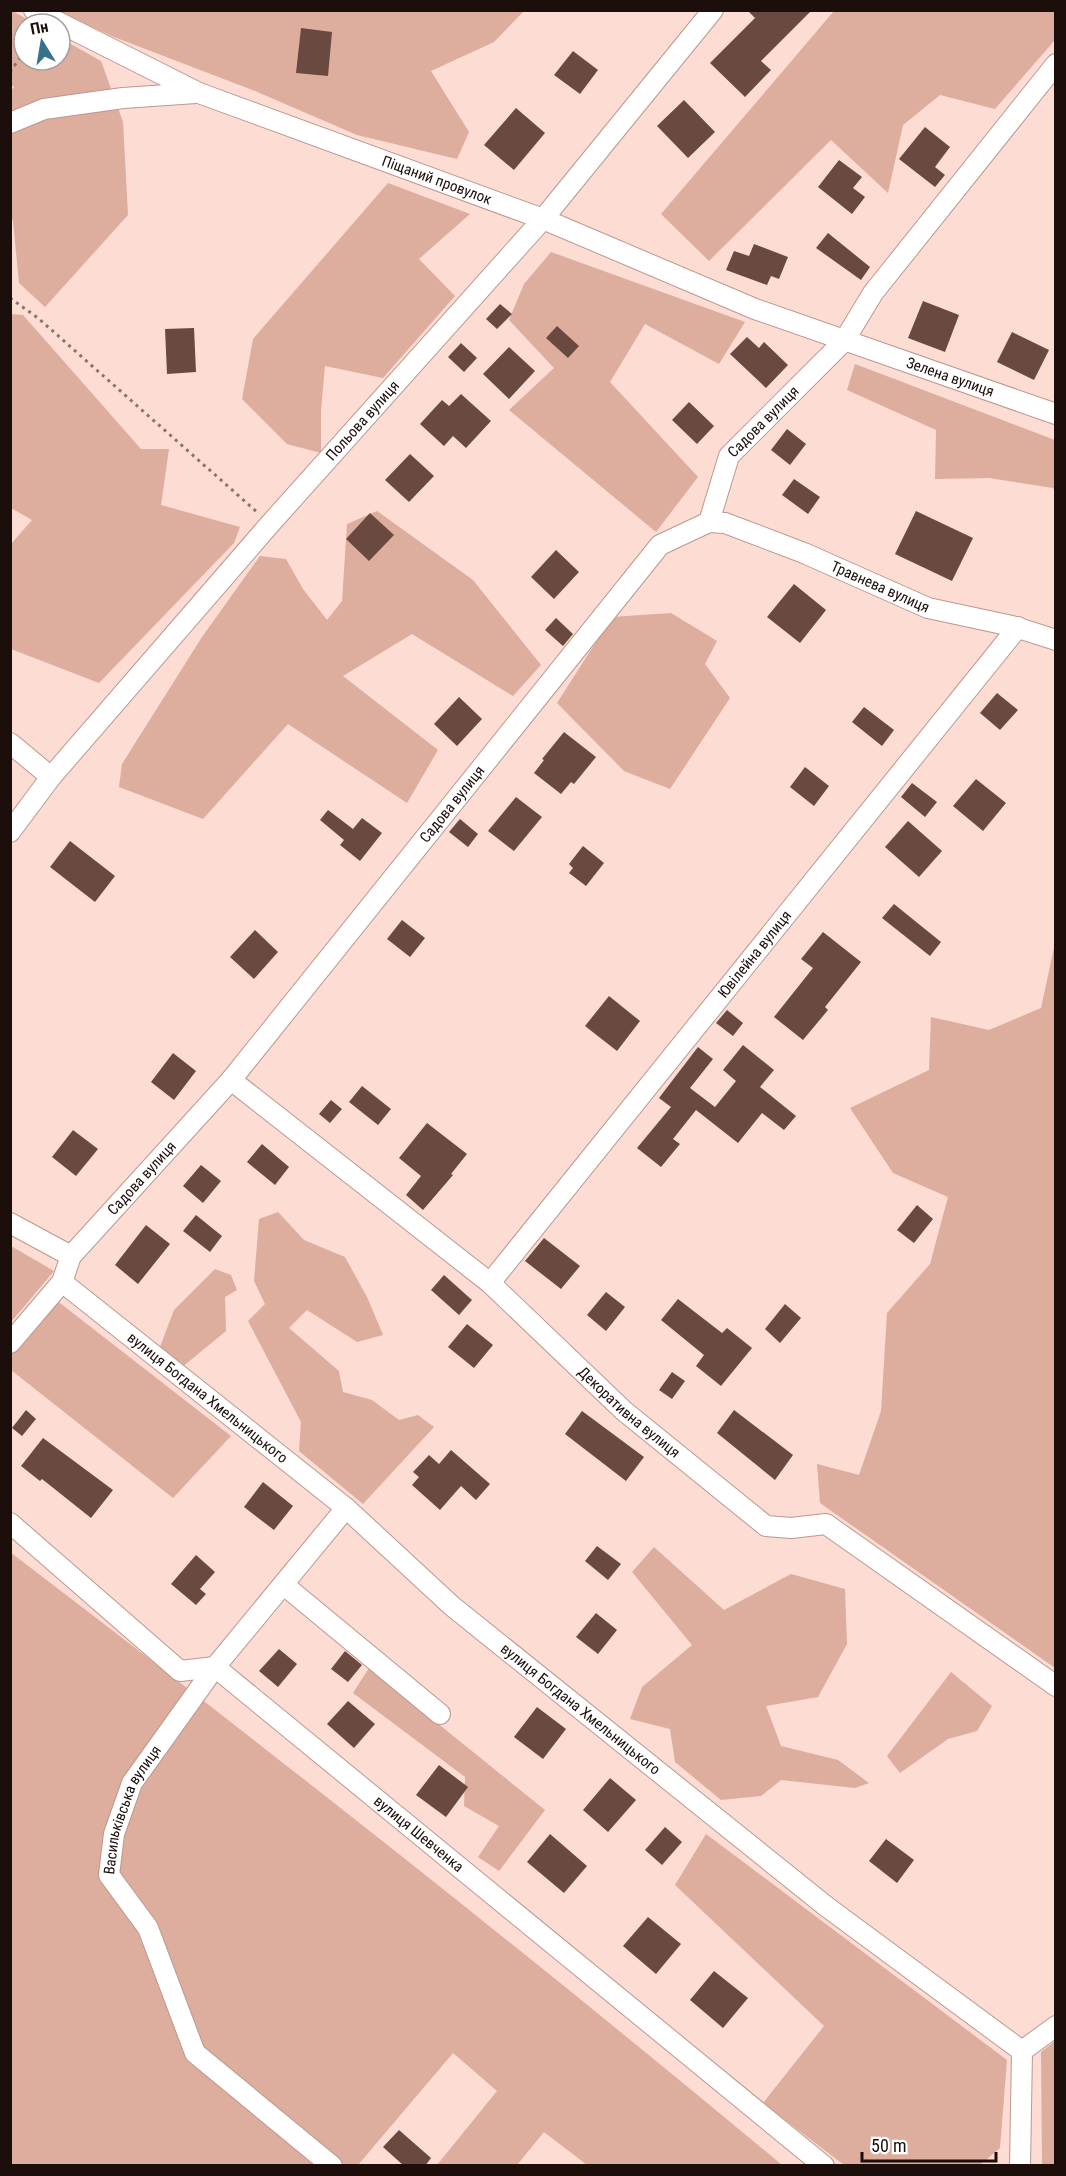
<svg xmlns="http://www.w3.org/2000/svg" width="1066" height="2176" viewBox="0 0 1066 2176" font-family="'Roboto Condensed',sans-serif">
<rect width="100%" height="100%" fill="#fcdcd3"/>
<g fill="#ddad9e">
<polygon points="11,10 35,24 24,24 24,60 60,60 60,38 101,61 123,122 128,215 45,307 19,283 13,221 11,217 10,92 14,87 10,84"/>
<polygon points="57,11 524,11 494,42 431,71 469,132 457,159 357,135 255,91 114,37"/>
<polygon points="834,11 1055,11 1055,40 995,109 940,95 903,125 888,193 831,140 709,261 661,214"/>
<polygon points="388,183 470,214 419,259 455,296 383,378 325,366 321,410 321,453 287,444 242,399 253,339"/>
<polygon points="551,252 745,322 719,364 645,324 610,382 698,477 656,532 509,410 554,368 509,320 524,284"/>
<polygon points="11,314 23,315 141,449 169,449 161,505 240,527 234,543 99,683 11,649 11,544 32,520 11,508"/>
<polygon points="855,364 1055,440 1055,492 1053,488 989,478 935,479 936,430 847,390"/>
<polygon points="377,511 473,580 541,665 513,696 412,634 343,676 438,750 407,803 288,724 203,819 119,787 122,764 202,637 260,556 286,559 303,589 327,620 342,601 347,524"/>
<polygon points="671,613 717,641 705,664 730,698 670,789 624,771 557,703 612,617"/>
<polygon points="1055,943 1056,1667 1055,1668 820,1503 817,1464 859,1475 881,1411 887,1313 930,1264 948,1197 893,1173 850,1108 929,1070 931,1017 989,1030 1041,1008"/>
<polygon points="278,1212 304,1240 345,1257 368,1299 383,1335 357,1342 307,1310 289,1328 339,1371 343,1392 372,1400 399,1420 418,1415 434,1427 363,1504 299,1451 301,1422 248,1321 265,1304 254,1281 259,1219"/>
<polygon points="11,1246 54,1271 11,1322"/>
<polygon points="215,1269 231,1275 237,1290 225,1297 226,1331 181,1368 160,1347 174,1310"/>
<polygon points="56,1300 231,1436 173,1498 11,1370 11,1354"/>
<polygon points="654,1547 724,1610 791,1574 845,1589 847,1644 818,1697 766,1706 781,1746 838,1760 869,1783 855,1788 781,1780 761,1796 721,1800 675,1762 670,1729 630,1719 642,1687 692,1645 632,1572"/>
<path d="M10,1552C272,1752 530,1955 782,2165H587L544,2132L517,2165H437L497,2091L453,2053L358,2165H11Z"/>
<polygon points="369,1668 545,1810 499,1871 478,1857 499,1826 464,1806 465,1777 353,1693"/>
<polygon points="951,1672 992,1706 977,1731 948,1739 900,1773 887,1756"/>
<polygon points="706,1834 1007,2060 1000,2148 980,2165 844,2165 763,2103 824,2026 675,1885"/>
<polygon points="1055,2041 1055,2165 1042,2165 1041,2052"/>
</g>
<g fill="#694940">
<polygon points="747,10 812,10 761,61 771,70 745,97 710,63 755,18"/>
<polygon points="301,28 332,32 328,76 296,73"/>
<polygon points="573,51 598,70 580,94 554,75"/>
<polygon points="684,100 715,132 688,158 657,126"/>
<polygon points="516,108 545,133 514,170 484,145"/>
<polygon points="925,127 950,147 935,167 945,175 935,187 899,159"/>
<polygon points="839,160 862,177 853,188 865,197 852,214 818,187"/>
<polygon points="828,233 870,267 861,280 816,248"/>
<polygon points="754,244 788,257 779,279 771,276 767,285 726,270 734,251 749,256"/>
<polygon points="923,301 959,315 945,352 908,338"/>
<polygon points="500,304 512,314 497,329 486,319"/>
<polygon points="557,326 579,346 568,358 546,338"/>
<polygon points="194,328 196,372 167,374 165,329"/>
<polygon points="1012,332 1049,350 1034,380 997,362"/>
<polygon points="747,337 759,348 764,342 788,365 766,388 730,354"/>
<polygon points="461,343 477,358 464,372 448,357"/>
<polygon points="509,347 535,371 509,399 483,374"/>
<polygon points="461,394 491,421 466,448 453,436 444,446 420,424 442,400 449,406"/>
<polygon points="689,402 714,426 697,444 672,420"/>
<polygon points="787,429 806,444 790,465 771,450"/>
<polygon points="410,454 434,476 409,502 385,480"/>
<polygon points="794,479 820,497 808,514 782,495"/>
<polygon points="916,511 973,538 952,581 895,554"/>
<polygon points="370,513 394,535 369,561 346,539"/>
<polygon points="556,550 579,572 554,599 531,577"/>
<polygon points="794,584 826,610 800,643 767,617"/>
<polygon points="556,618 573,634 563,646 545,630"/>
<polygon points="997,693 1018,710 1000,730 980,713"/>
<polygon points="459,697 482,719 457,746 434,724"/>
<polygon points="864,707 894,730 882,746 852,722"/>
<polygon points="564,732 596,757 574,784 571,782 561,794 534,773 544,760 542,759"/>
<polygon points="805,767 829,786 814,806 790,787"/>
<polygon points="976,779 1006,803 983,831 953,806"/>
<polygon points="912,783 937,802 925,817 901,797"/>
<polygon points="516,797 542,817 514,851 488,831"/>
<polygon points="328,810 353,829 362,818 382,833 360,861 340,845 344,840 320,820"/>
<polygon points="460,819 478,834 468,847 449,832"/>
<polygon points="908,821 942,851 919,877 885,847"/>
<polygon points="70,841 115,876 95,902 50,867"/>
<polygon points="583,846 604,863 586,886 569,873 573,868 569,864"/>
<polygon points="894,904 941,942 930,956 882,918"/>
<polygon points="402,920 425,938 410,957 387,939"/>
<polygon points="255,930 278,952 254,979 230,957"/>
<polygon points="823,932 861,962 825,1007 828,1010 803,1040 774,1017 813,968 801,959"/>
<polygon points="609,996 640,1021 617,1051 585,1026"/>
<polygon points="727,1010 743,1023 733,1036 716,1023"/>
<polygon points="743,1045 774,1070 760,1087 796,1116 784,1130 762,1113 738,1143 696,1110 673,1139 680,1144 661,1167 637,1148 671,1107 659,1098 698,1047 713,1059 690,1088 715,1107 736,1081 723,1070"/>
<polygon points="173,1053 196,1071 174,1100 151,1082"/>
<polygon points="362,1086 391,1109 378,1125 349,1102"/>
<polygon points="331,1100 342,1109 330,1123 319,1114"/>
<polygon points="427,1123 467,1154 451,1174 453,1175 423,1210 406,1195 421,1176 399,1158"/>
<polygon points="73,1130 98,1149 76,1176 52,1157"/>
<polygon points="262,1144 289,1167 275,1185 247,1162"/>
<polygon points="201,1165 221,1181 203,1203 183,1186"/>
<polygon points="917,1205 933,1219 914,1243 897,1230"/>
<polygon points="196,1215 222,1236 210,1252 183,1231"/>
<polygon points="146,1225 170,1244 138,1284 115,1265"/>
<polygon points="544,1238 580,1266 561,1289 525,1261"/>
<polygon points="444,1275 472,1300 459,1315 431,1290"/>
<polygon points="606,1292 625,1307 606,1331 587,1315"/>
<polygon points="678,1299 722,1333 727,1328 752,1348 721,1386 696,1366 704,1355 661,1320"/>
<polygon points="785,1304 801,1318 780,1343 765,1329"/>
<polygon points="467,1324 493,1345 474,1368 448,1347"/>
<polygon points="672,1372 685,1381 672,1399 659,1390"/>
<polygon points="26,1410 36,1419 22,1436 12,1428"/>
<polygon points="734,1410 793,1455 775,1480 717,1433"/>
<polygon points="582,1411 644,1457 626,1481 565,1434"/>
<polygon points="43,1438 113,1490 91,1518 42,1479 40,1481 21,1466"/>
<polygon points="451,1450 490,1484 476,1500 461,1486 440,1510 412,1485 419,1477 413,1472 429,1455 439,1464"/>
<polygon points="263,1482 293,1506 274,1530 244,1507"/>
<polygon points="597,1546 621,1564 608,1580 585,1561"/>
<polygon points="196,1555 215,1572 200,1589 206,1594 196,1605 171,1584"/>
<polygon points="596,1613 617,1630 598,1654 576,1637"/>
<polygon points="279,1649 297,1664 278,1687 259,1671"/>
<polygon points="345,1651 362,1665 348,1682 331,1669"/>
<polygon points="348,1701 375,1724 354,1748 327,1724"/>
<polygon points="537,1707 566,1729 543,1759 514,1737"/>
<polygon points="439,1765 468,1787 446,1817 416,1795"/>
<polygon points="610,1778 636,1800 608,1832 583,1810"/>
<polygon points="665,1827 682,1842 662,1865 645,1850"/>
<polygon points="550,1834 587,1866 564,1893 527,1862"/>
<polygon points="886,1839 914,1860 897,1883 869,1861"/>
<polygon points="648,1917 681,1944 656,1974 623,1946"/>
<polygon points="714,1971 748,1998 723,2028 690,2000"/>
<polygon points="399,2130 431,2158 425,2166 404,2166 383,2147"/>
</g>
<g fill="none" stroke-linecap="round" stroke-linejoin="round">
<g stroke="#bc988d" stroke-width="22">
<g id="minor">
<path id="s1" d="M34,10L199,93L543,219L755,309L1056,414"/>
<polyline points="10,123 44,109 123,98 196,93"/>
<path id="s2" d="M709,522L725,523L804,553L928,608L1012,626L1056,640"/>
<polyline points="10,743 51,777"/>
<path id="s3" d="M10,832L51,777L270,524L543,219L713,10"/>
<path id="s4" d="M231,1080L490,1283L624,1411L766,1526L791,1528L826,1524L1056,1686"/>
<polyline points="10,1223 71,1256"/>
<path id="s5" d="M62,1282L346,1508L452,1606L827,1907L1022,2051L1020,2166"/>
<path id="s6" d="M490,1283L1018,627"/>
<path id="s7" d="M10,1343L62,1282L71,1256L231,1080L660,545L709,522L729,456L844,341L873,293L1056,64"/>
<path id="s8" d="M10,1523L180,1671L215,1667L824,2166"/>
<polyline points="284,1585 440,1714"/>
<polyline points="1022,2051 1056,2026"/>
<path id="s9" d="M332,2166L195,2053L148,1928L109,1875L114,1834L132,1783L215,1667L346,1508"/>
</g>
</g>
<g stroke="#89736c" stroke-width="3" stroke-dasharray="3 4.5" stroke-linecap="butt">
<polyline points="10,72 24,52"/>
<polyline points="10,298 38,318 257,512"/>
</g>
<use href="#minor" stroke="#fff" stroke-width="20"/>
</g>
<g text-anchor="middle" stroke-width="6" stroke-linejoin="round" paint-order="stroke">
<g font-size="15" fill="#1c0f0b" stroke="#fff">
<text dy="5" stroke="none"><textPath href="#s1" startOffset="438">Піщаний провулок</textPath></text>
<text dy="5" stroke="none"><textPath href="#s1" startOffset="988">Зелена вулиця</textPath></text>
<text dy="5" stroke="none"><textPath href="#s3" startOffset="542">Польова вулиця</textPath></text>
<text dy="5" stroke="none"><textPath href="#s7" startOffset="1203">Садова вулиця</textPath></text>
<text dy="5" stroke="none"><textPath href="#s2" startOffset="184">Травнева вулиця</textPath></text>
<text dy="5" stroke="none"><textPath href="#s7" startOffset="699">Садова вулиця</textPath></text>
<text dy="5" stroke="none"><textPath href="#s6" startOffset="422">Ювілейна вулиця</textPath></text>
<text dy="5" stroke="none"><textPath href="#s7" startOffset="213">Садова вулиця</textPath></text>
<text dy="5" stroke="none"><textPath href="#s5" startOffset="186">вулиця Богдана Хмельницького</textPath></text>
<text dy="5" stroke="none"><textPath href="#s4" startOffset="519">Декоративна вулиця</textPath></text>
<text dy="5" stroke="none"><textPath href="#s5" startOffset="672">вулиця Богдана Хмельницького</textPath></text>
<text dy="5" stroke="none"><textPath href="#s9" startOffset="447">Васильківська вулиця</textPath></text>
<text dy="5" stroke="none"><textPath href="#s8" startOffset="524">вулиця Шевченка</textPath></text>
</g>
</g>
<rect width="1066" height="2176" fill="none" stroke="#1c0f0b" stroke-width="24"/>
<g transform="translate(42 42) rotate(349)"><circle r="28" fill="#ffffff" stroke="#a49f9d" stroke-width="1.5"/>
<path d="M0-4.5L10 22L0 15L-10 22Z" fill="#37718a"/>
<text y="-9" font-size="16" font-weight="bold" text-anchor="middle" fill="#1c0f0b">Пн</text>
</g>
<path d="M862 2152v9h134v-9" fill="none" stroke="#1c0f0b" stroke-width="3"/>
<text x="871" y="2152" font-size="18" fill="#1c0f0b" stroke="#ffffff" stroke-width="4.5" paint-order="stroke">50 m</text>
</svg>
